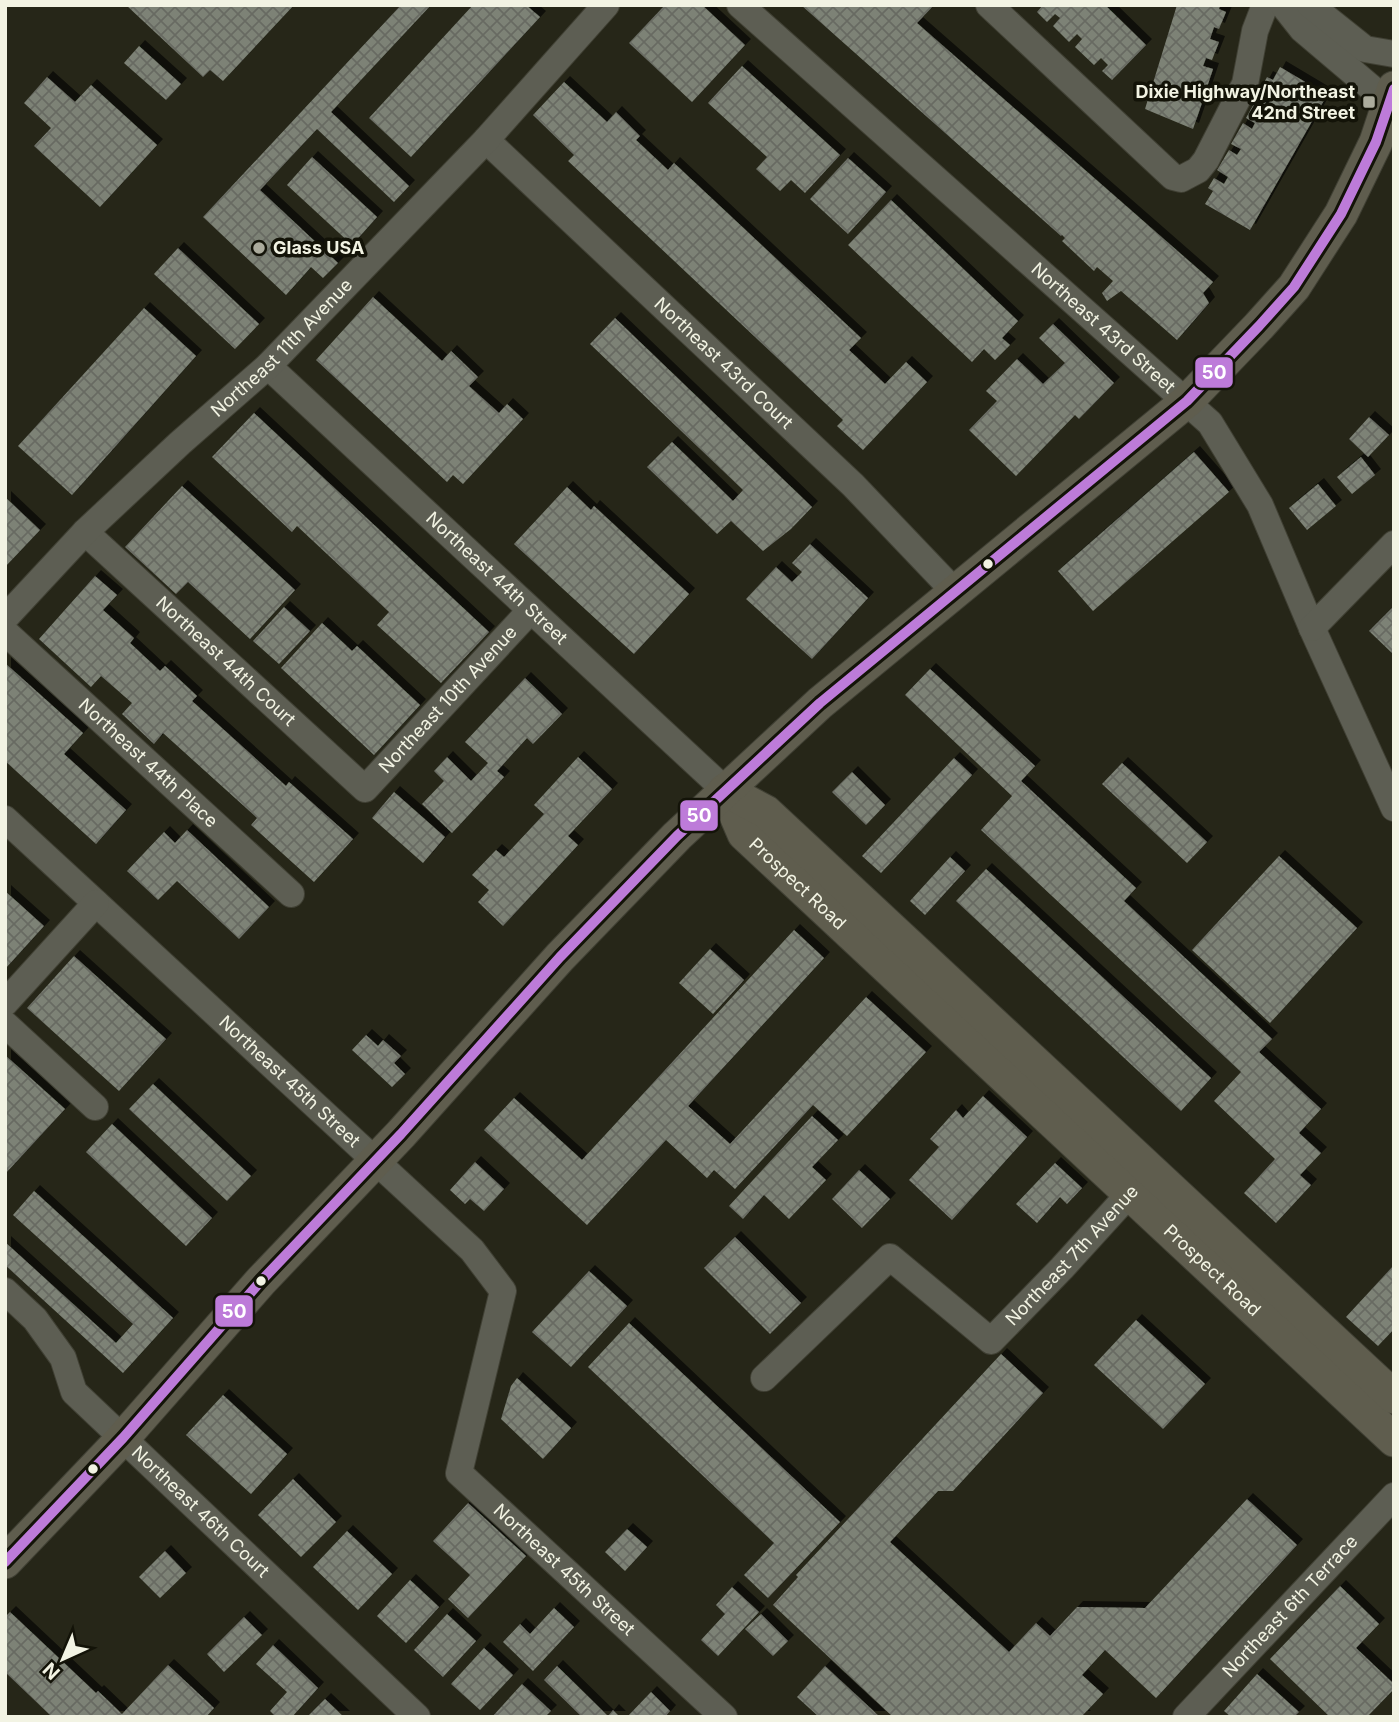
<svg xmlns="http://www.w3.org/2000/svg" width="1399" height="1722" viewBox="0 0 1399 1722" font-family="Inter,sans-serif">
<defs>
<pattern id="building-cross-hatch" width="8" height="8" patternUnits="userSpaceOnUse" patternTransform="scale(1.75)"><rect width="8" height="8" fill="#7d8276"/><path d="M0 0l8 8M0 8l8-8" fill="none" stroke="#686b62"/></pattern>
<filter id="shadow"><feDropShadow dx="6" dy="-6" stdDeviation="0" flood-color="#0009"/></filter>
</defs>
<rect width="100%" height="100%" fill="#262618"/>
<g fill="url(#building-cross-hatch)" filter="url(#shadow)">
<polygon points="126,5 294,5 223,81 210,70 203,77"/>
<polygon points="401,5 431,5 331,112 409,186 394,202 317,129 260,190 338,263 323,278 311,267 286,295 203,217"/>
<polygon points="473,5 526,5 540,17 411,157 369,118"/>
<polygon points="665,5 702,5 745,45 692,102 629,43"/>
<polygon points="801,5 934,5 917,23 1213,282 1203,293 1209,303 1177,340 1121,291 1107,301 1102,293 1113,281 1097,267 1094,271 1062,241 1065,238 1062,235 1061,236"/>
<polygon points="1043,5 1105,5 1146,45 1112,80 1102,71 1108,65 1101,58 1094,65 1075,47 1082,39 1077,34 1069,42 1053,26 1060,18 1055,14 1047,22 1037,12"/>
<polygon points="1177,5 1220,5 1219,9 1226,12 1219,29 1214,27 1210,39 1219,42 1212,60 1206,58 1203,66 1213,69 1205,93 1198,91 1197,94 1204,97 1193,129 1145,109"/>
<polygon points="139,46 181,84 166,100 124,63"/>
<polygon points="742,66 840,155 805,193 791,180 780,191 756,169 767,157 708,103"/>
<polygon points="1280,67 1327,95 1250,230 1205,204 1213,191 1208,188 1214,178 1224,184 1228,177 1217,170 1229,150 1237,155 1241,149 1231,144 1243,123 1252,129 1255,123 1246,118 1257,98 1268,104 1273,97 1260,90 1267,77 1273,80"/>
<polygon points="47,77 75,102 91,85 157,145 100,207 34,146 51,128 24,103"/>
<polygon points="564,82 607,122 616,112 640,136 636,140 668,170 674,163 861,338 849,350 885,384 906,362 927,382 863,450 837,426 843,420 568,161 574,155 533,115"/>
<polygon points="312,157 377,217 352,245 287,185"/>
<polygon points="848,158 886,192 848,234 810,199"/>
<polygon points="891,200 1018,321 1002,338 1010,345 995,360 984,349 972,362 848,245"/>
<polygon points="178,248 259,324 235,349 154,274"/>
<polygon points="373,297 442,361 451,351 478,377 469,386 499,413 507,404 523,419 463,484 453,475 447,482 316,360"/>
<polygon points="144,308 196,356 72,495 18,446"/>
<polygon points="615,318 812,507 791,529 763,551 731,521 717,534 647,467 672,442 733,501 743,490 590,344"/>
<polygon points="1053,324 1114,383 1079,419 1075,415 1016,476 969,430 997,401 986,391 1017,359 1043,384 1065,363 1039,338"/>
<polygon points="254,413 489,632 441,683 377,625 389,612 297,526 292,532 212,457"/>
<polygon points="1369,417 1389,435 1368,457 1349,439"/>
<polygon points="1194,452 1229,492 1093,611 1058,571"/>
<polygon points="1361,457 1375,475 1352,494 1337,477"/>
<polygon points="1318,484 1336,506 1307,530 1289,508"/>
<polygon points="182,486 295,590 250,639 188,582 176,594 125,547"/>
<polygon points="567,487 591,510 594,506 689,594 634,654 514,544"/>
<polygon points="5,497 40,530 5,567"/>
<polygon points="810,544 868,598 812,659 746,599 776,567 792,582 802,572 792,563"/>
<polygon points="95,576 117,595 103,610 134,638 130,643 160,671 165,666 197,696 192,701 286,786 289,782 353,839 314,882 251,825 257,818 163,733 154,744 122,714 132,703 101,676 91,687 39,639"/>
<polygon points="1394,606 1394,655 1369,631"/>
<polygon points="284,607 310,631 279,664 253,641"/>
<polygon points="322,623 352,651 357,646 420,705 374,755 281,668"/>
<polygon points="5,663 83,733 64,754 126,810 96,844 5,761"/>
<polygon points="930,669 1035,766 1021,781 1136,888 1124,901 1272,1039 1259,1052 1321,1109 1299,1133 1321,1153 1300,1175 1311,1185 1276,1223 1244,1193 1275,1159 1214,1101 1241,1072 981,830 1012,796 905,695"/>
<polygon points="525,678 562,714 533,744 527,738 497,771 504,777 452,833 422,804 444,781 434,771 447,757 471,781 488,763 465,742"/>
<polygon points="578,757 612,789 568,836 578,845 503,926 478,902 489,890 472,875 496,850 504,857 544,814 534,805"/>
<polygon points="954,758 972,775 881,873 862,856"/>
<polygon points="1122,763 1207,842 1187,863 1102,784"/>
<polygon points="852,772 885,805 866,825 832,792"/>
<polygon points="394,792 445,837 423,863 372,818"/>
<polygon points="187,830 269,907 239,939 177,881 158,900 127,871 164,832 175,843"/>
<polygon points="1279,856 1357,928 1270,1023 1192,950"/>
<polygon points="950,857 965,871 925,915 910,901"/>
<polygon points="986,869 1211,1078 1181,1111 956,901"/>
<polygon points="5,891 44,926 5,969"/>
<polygon points="794,930 824,958 688,1106 730,1144 866,997 926,1052 847,1136 813,1105 735,1189 714,1170 707,1178 666,1140 587,1225 484,1130 514,1098 582,1160"/>
<polygon points="710,949 744,980 713,1014 679,983"/>
<polygon points="74,956 166,1039 119,1091 27,1008"/>
<polygon points="366,1035 378,1046 383,1040 401,1056 394,1063 405,1074 392,1087 352,1050"/>
<polygon points="5,1055 65,1109 5,1174"/>
<polygon points="153,1084 251,1176 227,1201 129,1109"/>
<polygon points="983,1096 1027,1137 952,1220 909,1180 939,1147 930,1139 956,1110 963,1118"/>
<polygon points="812,1116 838,1140 812,1167 826,1180 789,1219 764,1195 743,1219 729,1206"/>
<polygon points="112,1124 212,1218 186,1246 86,1152"/>
<polygon points="475,1162 504,1189 484,1211 470,1199 465,1204 450,1190"/>
<polygon points="1055,1163 1082,1188 1067,1204 1060,1197 1037,1223 1016,1204"/>
<polygon points="859,1170 890,1199 862,1228 832,1199"/>
<polygon points="34,1191 173,1318 123,1373 5,1265 5,1242 116,1343 133,1324 13,1215"/>
<polygon points="735,1237 801,1303 770,1334 704,1268"/>
<polygon points="1394,1265 1394,1329 1378,1346 1346,1317"/>
<polygon points="589,1271 627,1306 571,1367 532,1332"/>
<polygon points="1136,1320 1205,1384 1163,1429 1094,1365"/>
<polygon points="629,1323 840,1522 768,1598 744,1575 774,1543 588,1367"/>
<polygon points="1001,1354 1043,1393 953,1491 938,1491 890,1542 1009,1652 1036,1623 1050,1636 1077,1607 1145,1608 1247,1499 1297,1545 1156,1698 1105,1650 1082,1675 1103,1694 1083,1715 1085,1717 893,1717 773,1605 798,1577 796,1575"/>
<polygon points="517,1378 571,1428 543,1459 501,1419 511,1386"/>
<polygon points="223,1395 287,1454 251,1494 186,1435"/>
<polygon points="293,1479 336,1522 301,1557 258,1515"/>
<polygon points="468,1503 526,1556 468,1618 448,1599 470,1575 433,1541"/>
<polygon points="627,1529 647,1547 625,1571 605,1552"/>
<polygon points="347,1531 392,1574 358,1610 313,1567"/>
<polygon points="165,1551 186,1573 160,1598 139,1577"/>
<polygon points="410,1580 439,1607 406,1643 377,1616"/>
<polygon points="1340,1586 1379,1624 1356,1648 1394,1684 1394,1689 1367,1717 1330,1717 1270,1659"/>
<polygon points="732,1587 759,1612 718,1656 701,1640 725,1614 716,1605"/>
<polygon points="554,1608 574,1627 533,1671 503,1642 520,1624 530,1634"/>
<polygon points="10,1612 96,1693 98,1691 122,1714 168,1665 214,1708 206,1717 52,1717 5,1672 5,1617"/>
<polygon points="447,1614 476,1641 443,1677 414,1650"/>
<polygon points="761,1614 788,1641 773,1656 745,1629"/>
<polygon points="244,1617 262,1635 224,1672 207,1654"/>
<polygon points="273,1645 318,1688 292,1717 276,1717 270,1711 287,1692 256,1664"/>
<polygon points="484,1648 513,1675 480,1710 451,1684"/>
<polygon points="557,1666 608,1716 613,1710 620,1717 582,1717 544,1680"/>
<polygon points="825,1666 880,1717 819,1717 797,1697"/>
<polygon points="1257,1674 1299,1712 1294,1717 1231,1717 1224,1711"/>
<polygon points="522,1684 551,1711 545,1717 492,1717"/>
<polygon points="651,1692 670,1711 665,1717 627,1717"/>
<polygon points="325,1699 344,1717 307,1717"/>
</g>
<g fill="none" stroke-linecap="round" stroke-linejoin="round">
<g stroke="#404034" stroke-width="28">
<g id="minor">
<path id="s1" d="M740,5L1210,423L1260,505L1312,628L1394,808"/>
<polyline points="989,5 1173,177 1181,179 1198,170 1206,160 1245,84 1255,31 1265,5"/>
<polyline points="1283,5 1302,29 1394,107"/>
<polyline points="1310,5 1365,49 1394,54"/>
<path id="s2" d="M486,140L853,485L955,592"/>
<path id="s3" d="M268,366L725,790"/>
<path id="s4" d="M85,532L365,789L530,611"/>
<path id="s5" d="M5,618L85,532L180,443L268,366L486,140L606,5"/>
<polyline points="1312,628 1394,544"/>
<path id="s6" d="M5,632L291,894"/>
<path id="s7" d="M5,819L472,1250L503,1291L459,1473L724,1717"/>
<polyline points="5,1003 96,903"/>
<polyline points="5,1024 95,1107"/>
<path id="s8" d="M5,1291L35,1319L63,1358L74,1392L417,1717"/>
<path id="s9" d="M764,1378L890,1257L991,1341L1062,1268L1142,1180"/>
<path id="s10" d="M1186,1717L1394,1496"/>
</g>
</g>
<g stroke="#404034" stroke-width="35">
<g id="major">
<path id="s11" d="M725,790L744,834L1394,1440"/>
<polyline points="725,790 766,812 1394,1397"/>
<polyline points="5,1562 123,1438 261,1281 401,1134 560,957 677,836 820,703 1187,401 1259,326 1294,287 1341,214 1376,142 1394,88"/>
</g>
</g>
<use href="#minor" stroke="#5d5e53" stroke-width="26"/>
<use href="#major" stroke="#5f5d4e" stroke-width="33"/>
<g stroke="#131308" stroke-width="16">
<polyline id="bus-1" points="5,1562 123,1438 261,1281 401,1134 560,957 677,836 820,703 1187,401 1259,326 1294,287 1341,214 1376,142 1394,89"/>
</g>
<use href="#bus-1" stroke="#bd7bd9" stroke-width="10"/>
</g>
<g fill="#abab9c" stroke="#131308" stroke-width="2.5">
<rect x="1362" y="95" width="14" height="14" rx="3.5"/>
<circle cx="259" cy="248" r="7"/>
</g>
<g fill="#f2f3e3" stroke="#131308" stroke-width="2.5">
<circle cx="988" cy="564" r="6"/>
<circle cx="261" cy="1281" r="6"/>
<circle cx="93" cy="1469" r="6"/>
</g>
<g text-anchor="middle" stroke-width="7" stroke-linejoin="round" paint-order="stroke">
<g font-size="18" font-weight="bold" fill="#f2f3e3" stroke="#131308" text-anchor="end">
<text x="1355" y="98">Dixie Highway/Northeast<tspan x="1355" dy="21">42nd Street</tspan></text>
<text x="273" y="254" text-anchor="start">Glass USA</text>
</g>
<g font-size="18" fill="#f2f3e3" stroke="#131308">
<text dy="6" stroke="none"><textPath href="#s1" startOffset="486">Northeast 43rd Street</textPath></text>
<text dy="6" stroke="none"><textPath href="#s5" startOffset="387">Northeast 11th Avenue</textPath></text>
<text dy="6" stroke="none"><textPath href="#s2" startOffset="326">Northeast 43rd Court</textPath></text>
<text dy="6" stroke="none"><textPath href="#s3" startOffset="312">Northeast 44th Street</textPath></text>
<text dy="6" stroke="none"><textPath href="#s4" startOffset="191">Northeast 44th Court</textPath></text>
<text dy="6" stroke="none"><textPath href="#s4" startOffset="502">Northeast 10th Avenue</textPath></text>
<text dy="6" stroke="none"><textPath href="#s6" startOffset="194">Northeast 44th Place</textPath></text>
<text dy="6" stroke="none"><textPath href="#s11" startOffset="121">Prospect Road</textPath></text>
<text dy="6" stroke="none"><textPath href="#s7" startOffset="387">Northeast 45th Street</textPath></text>
<text dy="6" stroke="none"><textPath href="#s9" startOffset="424">Northeast 7th Avenue</textPath></text>
<text dy="6" stroke="none"><textPath href="#s11" startOffset="688">Prospect Road</textPath></text>
<text dy="6" stroke="none"><textPath href="#s8" startOffset="299">Northeast 46th Court</textPath></text>
<text dy="6" stroke="none"><textPath href="#s7" startOffset="1017">Northeast 45th Street</textPath></text>
<text dy="6" stroke="none"><textPath href="#s10" startOffset="152">Northeast 6th Terrace</textPath></text>
</g>
</g>
<g stroke="#131308" stroke-width="2.5">
<rect x="1194" y="356" width="40" height="33" rx="7" fill="#bd7bd9"/>
<rect x="679" y="799" width="40" height="33" rx="7" fill="#bd7bd9"/>
<rect x="214" y="1294" width="40" height="34" rx="7" fill="#bd7bd9"/>
</g>
<g font-size="19" text-anchor="middle" font-weight="bold" fill="#fff">
<text x="1214" y="379">50</text>
<text x="699" y="822">50</text>
<text x="234" y="1318">50</text>
</g>
<rect width="1399" height="1722" fill="none" stroke="#f2f3e3" stroke-width="14"/>
<g transform="translate(63 1659) rotate(224)" stroke="#131308" stroke-width="5" paint-order="stroke">
<path d="M0-5L12 26L0 18L-12 26Z" fill="#f2f3e3"/>
<text y="-10" font-size="19" font-weight="bold" text-anchor="middle" fill="#f2f3e3">N</text>
</g>
</svg>
